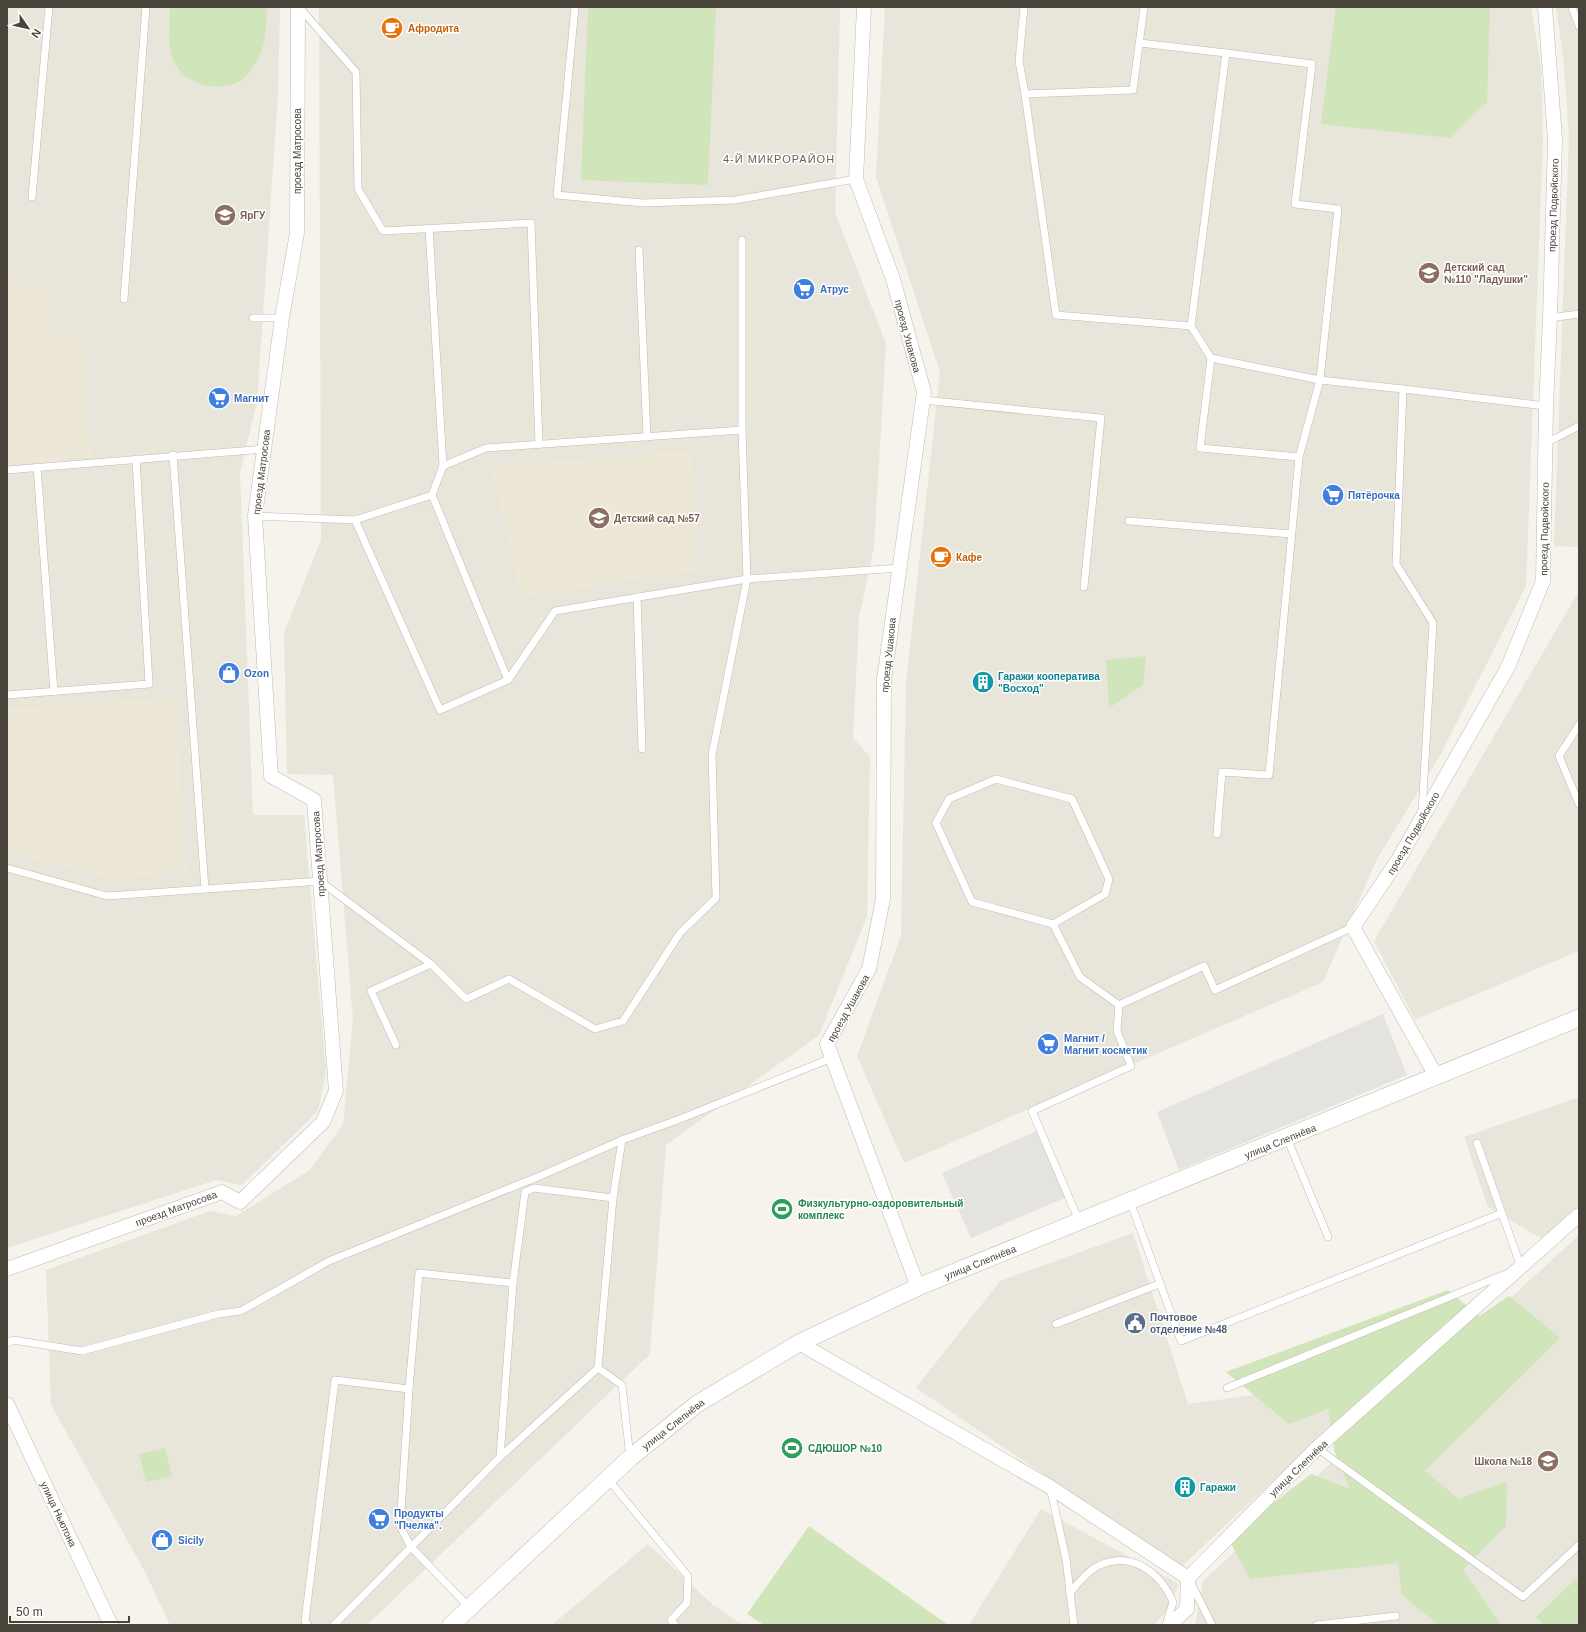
<svg xmlns="http://www.w3.org/2000/svg" width="1586" height="1632" viewBox="0 0 1586 1632" font-family="Helvetica,sans-serif">
<rect width="100%" height="100%" fill="#f5f3ec"/>
<g fill="#e8e5db">
<polygon points="7,7 280,7 278,93 257,403 240,472 253,815 304,815 326,1072 318,1111 242,1185 216,1180 7,1248"/>
<polygon points="319,7 840,7 835,212 886,344 874,547 859,618 853,738 870,757 867,917 819,1035 666,1145 650,1354 367,1625 170,1625 144,1570 51,1405 46,1270 210,1211 236,1216 310,1170 343,1124 353,1020 333,775 287,774 284,633 321,540"/>
<polygon points="885,7 1531,7 1541,67 1543,139 1526,586 1442,752 1376,861 1323,982 904,1163 857,1056 901,936 906,683 940,372 876,177"/>
<polygon points="1556,7 1579,7 1579,547 1554,546 1569,137 1564,64"/>
<polygon points="1579,591 1579,951 1415,1020 1374,941"/>
<polygon points="1579,1097 1579,1208 1544,1240 1488,1207 1464,1137"/>
<polygon points="1133,1233 1188,1404 1335,1384 1355,1404 1181,1567 916,1388 1000,1281"/>
<polygon points="1579,1235 1579,1625 1195,1625 1203,1581"/>
<polygon points="1041,1509 1179,1584 1168,1610 1154,1625 969,1625"/>
<polygon points="648,1544 713,1605 743,1625 552,1625"/>
</g>
<g fill="#ede7d7">
<polygon points="7,270 50,300 50,326 87,347 91,457 7,465"/>
<polygon points="693,450 697,570 521,598 491,466"/>
<polygon points="175,697 187,872 114,879 7,852 7,709"/>
</g>
<g fill="#d0e5b9">
<path d="M170,7H267C266,28 267,44 256,63C253,68 245,78 240,81C215,95 176,81 171,53C168,39 170,21 170,7Z"/>
<polygon points="588,7 716,7 708,185 581,180"/>
<polygon points="1336,7 1490,7 1487,102 1451,138 1321,124"/>
<polygon points="1146,656 1143,685 1109,708 1106,660"/>
<polygon points="1448,1290 1479,1316 1509,1296 1560,1338 1425,1471 1459,1499 1507,1481 1506,1526 1463,1570 1501,1625 1439,1625 1402,1595 1398,1563 1250,1579 1228,1538 1311,1474 1350,1489 1334,1450 1328,1409 1289,1424 1226,1372"/>
<polygon points="165,1448 172,1476 146,1482 139,1454"/>
<polygon points="809,1526 948,1625 764,1625 747,1614"/>
<polygon points="1579,1576 1579,1625 1544,1625 1536,1617"/>
</g>
<g fill="#e4e3e0">
<polygon points="1383,1014 1407,1075 1179,1170 1157,1112"/>
<polygon points="1039,1130 1067,1197 971,1238 942,1173"/>
</g>
<g fill="none" stroke-linecap="round" stroke-linejoin="round">
<g stroke="#c0bbaf" stroke-width="8">
<g id="service">
<polyline points="299,7 356,72 358,189 383,231 531,223 539,444"/>
<polyline points="575,7 557,195 643,203 735,200 856,179"/>
<polyline points="1024,7 1019,61 1025,94"/>
<polyline points="1572,7 1579,26"/>
<polyline points="1140,43 1226,53 1191,326 1056,315 1025,94 1133,90 1144,7"/>
<polyline points="32,197 49,7"/>
<polyline points="429,228 443,466"/>
<polyline points="639,250 647,437"/>
<polyline points="124,299 146,7"/>
<polyline points="253,318 282,318"/>
<polyline points="1550,318 1579,314"/>
<polyline points="1191,326 1211,358 1320,380 1403,389"/>
<polyline points="1211,358 1200,448 1299,457 1320,380 1338,209 1295,204 1312,64 1226,53"/>
<polyline points="923,400 1101,418 1084,587"/>
<polyline points="1546,443 1579,426"/>
<polyline points="173,455 205,889"/>
<polyline points="37,467 54,692"/>
<polyline points="7,470 264,449"/>
<polyline points="432,495 508,680"/>
<polyline points="255,516 355,520 440,710 508,680 555,611 747,579 899,568"/>
<polyline points="355,520 432,495 443,466 486,448 742,430"/>
<polyline points="1129,521 1291,534"/>
<polyline points="637,597 642,749"/>
<polyline points="7,695 149,684 136,459"/>
<polyline points="1579,725 1559,756 1579,804"/>
<polygon points="996,779 1072,799 1109,879 1105,894 1053,924 972,902 936,823 949,799"/>
<polyline points="1422,812 1433,623 1396,564 1403,389 1546,406"/>
<polyline points="1217,834 1222,772 1269,775 1299,457"/>
<polyline points="7,868 107,896 320,881 431,964"/>
<polyline points="1053,924 1080,977 1119,1005 1204,966 1215,990 1353,927"/>
<polyline points="396,1045 371,991 431,964 466,999 509,979 595,1029 623,1021 680,933 716,898 712,755 747,579 742,430 742,240"/>
<polyline points="1287,1138 1328,1237"/>
<polyline points="622,1140 613,1198 598,1368 622,1385 630,1458"/>
<polyline points="1477,1143 1521,1267"/>
<polyline points="1130,1201 1181,1341 1502,1213"/>
<polyline points="1079,1221 1032,1111 1131,1066 1117,1031 1119,1005"/>
<polyline points="1056,1324 1159,1284"/>
<polyline points="7,1343 13,1340 82,1351 218,1314 241,1311 329,1261 540,1176 622,1140 680,1119 832,1058"/>
<polyline points="1227,1388 1508,1273"/>
<polyline points="409,1389 400,1526 411,1547 469,1607"/>
<polyline points="1317,1448 1523,1597 1579,1545"/>
<polyline points="500,1457 513,1283"/>
<polyline points="607,1478 688,1576 687,1603 671,1620 675,1625"/>
<polyline points="1050,1487 1066,1559 1074,1625"/>
<polyline points="1191,1583 1212,1625"/>
<path d="M1070,1593C1077,1584 1086,1573 1096,1567C1130,1549 1160,1572 1173,1602L1166,1625"/>
<polyline points="308,1625 305,1621 335,1380 409,1389 419,1273 513,1283 525,1192 534,1188 613,1198"/>
<polyline points="334,1625 500,1457 598,1368"/>
<polyline points="1317,1625 1396,1616"/>
</g>
</g>
<g stroke="#c0bbaf" stroke-width="15">
<g id="minor">
<polyline points="864,7 856,179 893,279 924,392 884,680 883,899 869,969 827,1044 918,1287"/>
<polyline points="1436,1076 1353,927 1398,860 1508,667 1543,581 1546,406 1550,318 1555,139 1545,7"/>
<polyline points="7,1269 222,1192 240,1202 323,1122 336,1091 314,800 271,776 255,516 282,318 297,233 298,7"/>
<polyline points="799,1343 1050,1487 1188,1578"/>
<polyline points="7,1404 111,1625"/>
<polyline points="1170,1625 1187,1609 1188,1578 1317,1448 1579,1215"/>
</g>
</g>
<g stroke="#c0bbaf" stroke-width="18">
<polyline id="tertiary" points="451,1625 630,1458 697,1404 799,1343 918,1287 1579,1018"/>
</g>
<use href="#service" stroke="#fff" stroke-width="7"/>
<use href="#minor" stroke="#fff" stroke-width="14"/>
<use href="#tertiary" stroke="#fff" stroke-width="17"/>
</g>
<defs>
<g id="cafe-disc" transform="scale(1.15)"><circle r="9.5" fill="#e8710a" stroke="#fff"/><path d="M-5.5-4.5H6V0H3Q3 3.5 0 3.5H-2.5Q-5.5 3.5-5.5 0ZM3-3.2v2h1.7v-2ZM-6 4.5H4V6H-6Z" fill="#fff"/></g>
<g id="university-disc" transform="scale(1.15)"><circle r="9.5" fill="#8d6e63" stroke="#fff"/><path d="M0-5L7-2L0 1L-7-2ZM-4 1L0 2.5L4 1V4Q0 6-4 4Z" fill="#fff"/></g>
<g id="school-disc" transform="scale(1.15)"><circle r="9.5" fill="#8d6e63" stroke="#fff"/><path d="M0-5L7-2L0 1L-7-2ZM-4 1L0 2.5L4 1V4Q0 6-4 4Z" fill="#fff"/></g>
<g id="supermarket-disc" transform="scale(1.15)"><circle r="9.5" fill="#3f7fe0" stroke="#fff"/><path d="M-6-5.5h2.5l.6 2H6L4.5 2H-2.5L-4.4-4H-6ZM-1.5 3.2a1.3 1.3 0 1 0 .1 0ZM3 3.2a1.3 1.3 0 1 0 .1 0Z" fill="#fff"/></g>
<g id="shop-disc" transform="scale(1.15)"><circle r="9.5" fill="#3f7fe0" stroke="#fff"/><path d="M-5-2.5h2.3a2.7 3.5 0 0 1 5.4 0H5L5.5 6h-11ZM-1.5-2.5h3a1.5 2.3 0 0 0-3 0Z" fill="#fff"/></g>
<g id="building-disc" transform="scale(1.15)"><circle r="9.5" fill="#0f9aa8" stroke="#fff"/><path d="M-4-6H4V6H1V3H-1V6H-4ZM-2.5-4.3h1.7v1.8h-1.7ZM.8-4.3h1.7v1.8H.8ZM-2.5-1h1.7V.8h-1.7ZM.8-1h1.7V.8H.8Z" fill="#fff"/></g>
<g id="stadium-disc" transform="scale(1.15)"><circle r="9.5" fill="#2e9e5b" stroke="#fff"/><path d="M0-5a6.5 5 0 1 0 0 10a6.5 5 0 1 0 0-10ZM-3.5-1.8h7v3.6h-7Z" fill="#fff"/></g>
<g id="civic-disc" transform="scale(1.15)"><circle r="9.5" fill="#5c6f8a" stroke="#fff"/><path d="M-.6-6.5H3V-4.5H.6V-3L4-1V1h2V6H-6V1h2V-1L-.6-3ZM-1.2 2.5V6h2.4V2.5Z" fill="#fff"/></g>
</defs>
<g fill-rule="evenodd">
<use href="#cafe-disc" x="392" y="28"/>
<use href="#university-disc" x="225" y="215"/>
<use href="#school-disc" x="1429" y="273"/>
<use href="#supermarket-disc" x="804" y="289"/>
<use href="#supermarket-disc" x="219" y="398"/>
<use href="#supermarket-disc" x="1333" y="495"/>
<use href="#school-disc" x="599" y="518"/>
<use href="#cafe-disc" x="941" y="557"/>
<use href="#shop-disc" x="229" y="673"/>
<use href="#building-disc" x="983" y="682"/>
<use href="#supermarket-disc" x="1048" y="1044"/>
<use href="#stadium-disc" x="782" y="1209"/>
<use href="#civic-disc" x="1135" y="1323"/>
<use href="#stadium-disc" x="792" y="1448"/>
<use href="#school-disc" x="1548" y="1461"/>
<use href="#building-disc" x="1185" y="1487"/>
<use href="#supermarket-disc" x="379" y="1519"/>
<use href="#shop-disc" x="162" y="1540"/>
</g>
<g text-anchor="middle" stroke-width="3" stroke-linejoin="round" paint-order="stroke">
<g font-size="10" font-weight="bold" fill="#c56008" stroke="#fff" text-anchor="start">
<text x="408" y="32">Афродита</text>
<text x="956" y="561">Кафе</text>
</g>
<g font-size="10" fill="#49443a" stroke="#fff">
<text transform="translate(297 151) rotate(-90)" y="4">проезд Матросова</text>
<text transform="translate(1553 205) rotate(-88)" y="4">проезд Подвойского</text>
<text transform="translate(908 336) rotate(75)" y="4">проезд Ушакова</text>
<text transform="translate(261 472) rotate(-83)" y="4">проезд Матросова</text>
<text transform="translate(1544 529) rotate(-89)" y="4">проезд Подвойского</text>
<text transform="translate(888 655) rotate(-84)" y="4">проезд Ушакова</text>
<text transform="translate(1413 833) rotate(-60)" y="4">проезд Подвойского</text>
<text transform="translate(318 854) rotate(-94)" y="4">проезд Матросова</text>
<text transform="translate(848 1008) rotate(-61)" y="4">проезд Ушакова</text>
<text transform="translate(1280 1141) rotate(-22)" y="4">улица Слепнёва</text>
<text transform="translate(176 1208) rotate(-20)" y="4">проезд Матросова</text>
<text transform="translate(980 1262) rotate(-22)" y="4">улица Слепнёва</text>
<text transform="translate(673 1424) rotate(-38)" y="4">улица Слепнёва</text>
<text transform="translate(1298 1468) rotate(-44)" y="4">улица Слепнёва</text>
<text transform="translate(59 1514) rotate(65)" y="4">улица Ньютона</text>
</g>
<g font-size="10" font-weight="bold" fill="#785e54" stroke="#fff" text-anchor="start">
<text x="240" y="219">ЯрГУ</text>
<text x="1444" y="271">Детский сад<tspan x="1444" dy="12">№110 "Ладушки"</tspan></text>
<text x="614" y="522">Детский сад №57</text>
<text x="1532" y="1465" text-anchor="end">Школа №18</text>
</g>
<g font-size="10" font-weight="bold" fill="#366cbe" stroke="#fff" text-anchor="start">
<text x="820" y="293">Атрус</text>
<text x="234" y="402">Магнит</text>
<text x="1348" y="499">Пятёрочка</text>
<text x="244" y="677">Ozon</text>
<text x="1064" y="1042">Магнит /<tspan x="1064" dy="12">Магнит косметик</tspan></text>
<text x="394" y="1517">Продукты<tspan x="394" dy="12">"Пчелка".</tspan></text>
<text x="178" y="1544">Sicily</text>
</g>
<g font-size="10" font-weight="bold" fill="#0d838f" stroke="#fff" text-anchor="start">
<text x="998" y="680">Гаражи кооператива<tspan x="998" dy="12">"Восход"</tspan></text>
<text x="1200" y="1491">Гаражи</text>
</g>
<g font-size="10" font-weight="bold" fill="#27864d" stroke="#fff" text-anchor="start">
<text x="798" y="1207">Физкультурно-оздоровительный<tspan x="798" dy="12">комплекс</tspan></text>
<text x="808" y="1452">СДЮШОР №10</text>
</g>
<g font-size="10" font-weight="bold" fill="#4e5e75" stroke="#fff" text-anchor="start">
<text x="1150" y="1321">Почтовое<tspan x="1150" dy="12">отделение №48</tspan></text>
</g>
<g font-size="11" letter-spacing="1" fill="#6b6252" stroke="#fff">
<text x="779" y="163">4-Й МИКРОРАЙОН</text>
</g>
</g>
<rect width="1586" height="1632" fill="none" stroke="#49443a" stroke-width="16"/>
<g transform="translate(28 28) rotate(124)" stroke="#ffffff" stroke-width="3" paint-order="stroke">
<path d="M0-3L7 15L0 10L-7 15Z" fill="#49443a"/>
<text y="-6" font-size="11" font-weight="bold" text-anchor="middle" fill="#49443a">N</text>
</g>
<path d="M10 1616v6h119v-6" fill="none" stroke="#49443a" stroke-width="2"/>
<text x="16" y="1616" font-size="12" fill="#49443a" stroke="#ffffff" stroke-width="3" paint-order="stroke">50 m</text>
</svg>
